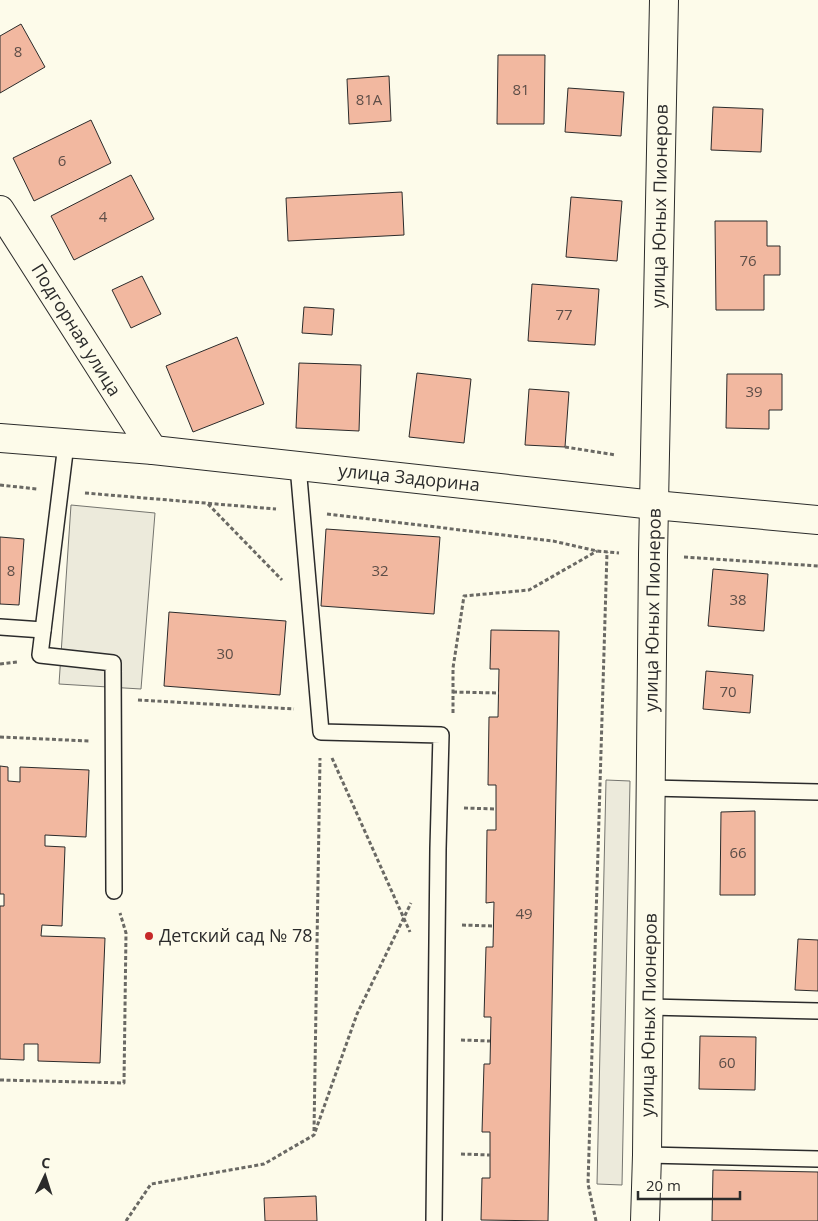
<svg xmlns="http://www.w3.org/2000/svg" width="818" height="1221" viewBox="0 0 818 1221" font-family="'Open Sans',sans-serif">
<rect width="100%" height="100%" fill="#fdfbea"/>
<g fill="#eceadb" stroke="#74746e">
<polygon points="71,505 155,513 141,689 59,684"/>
<polygon points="606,780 630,781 622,1185 597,1184"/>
</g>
<g fill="#f2b8a0" stroke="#2b2b2b">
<polygon points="21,24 45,67 0,93 0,36"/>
<polygon points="498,55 545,55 544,124 497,124"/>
<polygon points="389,76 391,121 349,124 347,79"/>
<polygon points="568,88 624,92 621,136 565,132"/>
<polygon points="713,107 763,109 761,152 711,150"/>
<polygon points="91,120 111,163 34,201 13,158"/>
<polygon points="131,175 154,219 74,260 51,216"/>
<polygon points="402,192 404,235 288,241 286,198"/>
<polygon points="571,197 622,201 617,261 566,257"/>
<polygon points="715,221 767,221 767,246 780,246 780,275 764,275 764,310 716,310"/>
<polygon points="142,276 161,314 131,328 112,290"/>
<polygon points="532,284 599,289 595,345 528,341"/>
<polygon points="304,307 334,309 332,335 302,333"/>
<polygon points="237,337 264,404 193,432 166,366"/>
<polygon points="299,363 361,365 359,431 296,428"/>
<polygon points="417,373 471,379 464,443 409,437"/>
<polygon points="727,374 782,374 782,410 769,410 769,429 726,428"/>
<polygon points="529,389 569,392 565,447 525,445"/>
<polygon points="326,529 440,537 434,614 321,606"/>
<polygon points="0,537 24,539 19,605 0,604"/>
<polygon points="713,569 768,574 764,631 708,626"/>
<polygon points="169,612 286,621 280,695 164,686"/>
<polygon points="491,630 559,631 548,1221 481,1220 482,1178 490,1178 490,1132 482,1132 484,1064 490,1064 491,1017 484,1017 486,947 493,947 494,902 486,903 487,830 496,830 496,785 488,785 489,717 498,717 499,669 490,669"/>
<polygon points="706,671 753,675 750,713 703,709"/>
<polygon points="0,766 8,767 8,781 20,782 20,767 89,770 86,837 45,835 45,846 65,847 62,926 42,925 41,936 105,938 100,1063 38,1061 38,1044 24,1044 24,1060 0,1059 0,906 4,906 4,894 0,894"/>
<polygon points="755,811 755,895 720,895 721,812"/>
<polygon points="798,939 818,940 818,991 795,990"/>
<polygon points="700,1036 756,1037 755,1090 699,1089"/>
<polygon points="713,1170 818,1172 818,1221 712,1221"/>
<polygon points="316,1196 317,1221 265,1221 264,1198"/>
</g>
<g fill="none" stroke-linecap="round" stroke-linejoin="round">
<g stroke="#2b2b2b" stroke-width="18">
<g id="lane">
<polyline points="66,444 40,655 113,663 114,891"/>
<polyline points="298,466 321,732 441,735 438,849 434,1221"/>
<polyline points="0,627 43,630"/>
<polyline points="651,788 818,792"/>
<polyline points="649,1007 818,1011"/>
<polyline points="647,1155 818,1159"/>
</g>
</g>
<g stroke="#2b2b2b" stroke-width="30">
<g id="street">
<polyline points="0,210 153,450"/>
<polyline points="0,438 153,450 654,505 818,520"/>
<polyline points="645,1221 647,1155 653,555 664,0"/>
</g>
</g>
<g stroke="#6a6964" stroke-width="3" stroke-dasharray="4 2.5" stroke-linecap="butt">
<polyline points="565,447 616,455"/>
<polyline points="0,485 37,489"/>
<polyline points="85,493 276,509"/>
<polyline points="208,504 282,580"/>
<polyline points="327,514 553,541 597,551 619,553"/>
<polyline points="684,557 818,566"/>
<polyline points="0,664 17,662"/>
<polyline points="453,692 499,693"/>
<polyline points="138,700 294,709"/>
<polyline points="453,713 453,668 464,596 529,590 597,551"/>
<polyline points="0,737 89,741"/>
<polyline points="332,758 410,932"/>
<polyline points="464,808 496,809"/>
<polyline points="462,925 493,926"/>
<polyline points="461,1040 490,1041"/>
<polyline points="0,1080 124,1083 126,933 120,913"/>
<polyline points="314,1131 320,758"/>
<polyline points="461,1154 490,1155"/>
<polyline points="126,1221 151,1184 264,1164 314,1135 357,1014 411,903"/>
<polyline points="596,1221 588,1184 607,552"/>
</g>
<use href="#lane" stroke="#fdfbea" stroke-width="15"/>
<use href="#street" stroke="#fdfbea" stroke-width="28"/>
</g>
<circle fill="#c62828" stroke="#fdfbea" stroke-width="2" cx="149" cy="936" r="5"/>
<g text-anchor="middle" stroke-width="4" stroke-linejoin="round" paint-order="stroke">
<g font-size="15" fill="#5d4e48">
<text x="18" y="57">8</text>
<text x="521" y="95">81</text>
<text x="369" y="105">81А</text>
<text x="62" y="166">6</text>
<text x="103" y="222">4</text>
<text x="748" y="266">76</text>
<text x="564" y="320">77</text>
<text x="754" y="397">39</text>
<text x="11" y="576">8</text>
<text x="380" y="576">32</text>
<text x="738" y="605">38</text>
<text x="225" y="659">30</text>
<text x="728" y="697">70</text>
<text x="738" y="858">66</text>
<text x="524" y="919">49</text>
<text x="727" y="1068">60</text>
</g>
<g font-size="18" fill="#2b2b2b" stroke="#fdfbea">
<text transform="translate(660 206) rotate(-89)" y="6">улица Юных Пионеров</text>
<text transform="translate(76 330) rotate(58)" y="6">Подгорная улица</text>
<text transform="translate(409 478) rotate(6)" y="6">улица Задорина</text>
<text transform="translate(653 610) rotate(-89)" y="6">улица Юных Пионеров</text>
<text transform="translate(649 1015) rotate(-89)" y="6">улица Юных Пионеров</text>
</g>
<g font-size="18" fill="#2b2b2b" stroke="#fdfbea" text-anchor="start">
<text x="159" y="942">Детский сад № 78</text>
</g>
</g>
<g transform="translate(45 1176) rotate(4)" stroke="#fdfbea" stroke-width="4" paint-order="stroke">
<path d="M0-4L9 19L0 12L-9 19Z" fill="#2b2b2b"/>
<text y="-8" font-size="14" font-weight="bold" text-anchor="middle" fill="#2b2b2b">С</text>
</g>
<path d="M638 1191v8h102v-8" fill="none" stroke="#2b2b2b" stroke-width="2.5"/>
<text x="646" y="1191" font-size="15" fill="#2b2b2b" stroke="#fdfbea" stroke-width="4" paint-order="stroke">20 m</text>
</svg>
